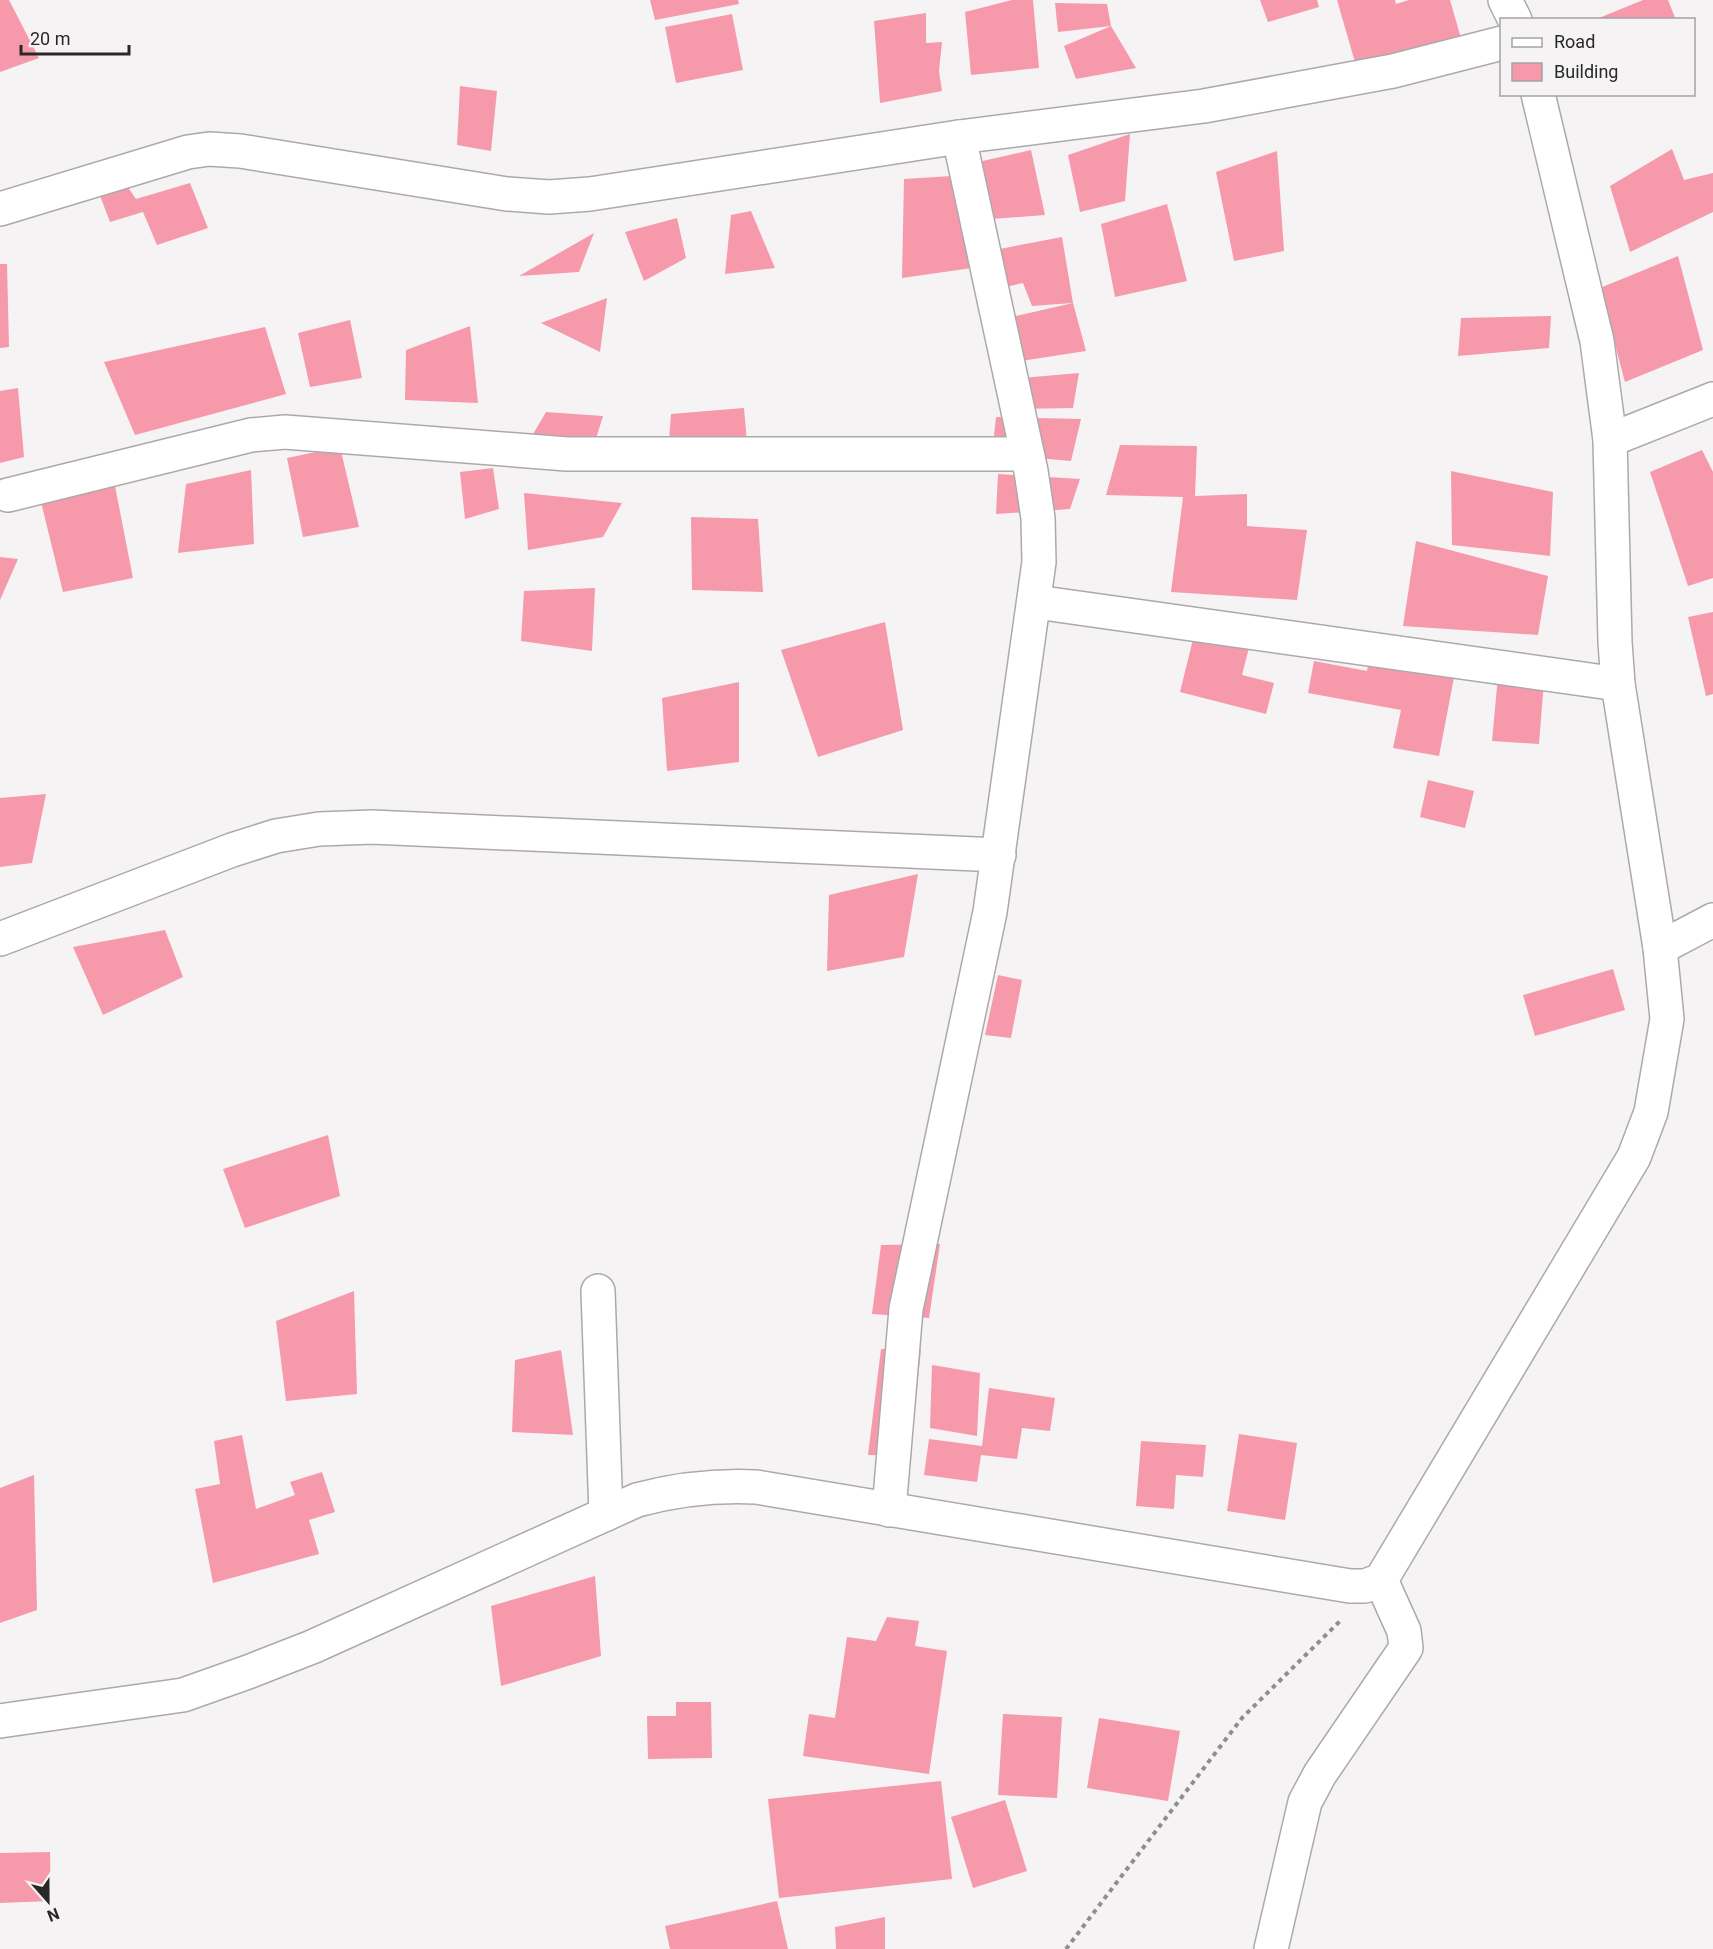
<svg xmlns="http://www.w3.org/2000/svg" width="1713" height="1949" viewBox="0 0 1713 1949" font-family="Roboto,sans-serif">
<rect width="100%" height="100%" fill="#f6f3f5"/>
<g fill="#f69aab">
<polygon points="0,0 9,0 39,58 0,72"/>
<polygon points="650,0 738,0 739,4 655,20"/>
<polygon points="1012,0 1033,0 1039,68 971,75 965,12"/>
<polygon points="1260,0 1317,0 1319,7 1268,22"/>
<polygon points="1337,0 1395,0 1396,4 1409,0 1450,0 1463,45 1359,76"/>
<polygon points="1643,0 1668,0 1676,20 1594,20"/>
<polygon points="1055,3 1107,4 1111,26 1136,68 1076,79 1064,46 1111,26 1058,32"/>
<polygon points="926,13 926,43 942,42 939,71 942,91 880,103 874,21"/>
<polygon points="732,14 743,70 676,83 665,27"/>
<polygon points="460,86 497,91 491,151 457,145"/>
<polygon points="1130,134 1125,201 1080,212 1068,155"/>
<polygon points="1672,149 1684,180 1713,173 1713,212 1630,252 1610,186"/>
<polygon points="1031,150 1045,215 977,220 978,162"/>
<polygon points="1277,151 1284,251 1234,261 1216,172"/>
<polygon points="967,175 972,268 902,278 904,179"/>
<polygon points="190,183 208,228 157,245 143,212 110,222 99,193 127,186 136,199"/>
<polygon points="1167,204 1187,281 1115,297 1101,224"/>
<polygon points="751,211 775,268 725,274 731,215"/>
<polygon points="677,218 686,258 644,281 625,232"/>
<polygon points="594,233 579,272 519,276"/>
<polygon points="1062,237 1073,303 1086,351 1008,363 998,320 1073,303 1032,306 1023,283 992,290 984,252"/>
<polygon points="1678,256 1703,350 1625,382 1600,288"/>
<polygon points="0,264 7,264 9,347 0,348"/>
<polygon points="607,298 600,352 541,323"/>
<polygon points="1551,316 1549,348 1458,356 1461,318"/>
<polygon points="350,320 362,378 310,387 298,333"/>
<polygon points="470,326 478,403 405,400 406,350"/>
<polygon points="265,327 286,394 135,435 104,362"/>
<polygon points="1079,373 1073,408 1018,409 1011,379"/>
<polygon points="18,388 24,457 0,463 0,391"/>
<polygon points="744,408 747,442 669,441 671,414"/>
<polygon points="546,412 603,416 594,445 529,441"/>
<polygon points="996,417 1081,419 1071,461 992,454"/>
<polygon points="1120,445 1197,446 1195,496 1247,494 1247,526 1307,530 1297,600 1171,592 1183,497 1106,495"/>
<polygon points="340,447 359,527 303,537 287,458"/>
<polygon points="1702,450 1713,472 1713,578 1688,586 1650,472"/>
<polygon points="493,468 499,509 465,519 460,472"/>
<polygon points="251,470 254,544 178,553 186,484"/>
<polygon points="1451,471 1553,492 1550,556 1452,545"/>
<polygon points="998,474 1080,479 1070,509 996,514"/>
<polygon points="115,486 133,578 63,592 41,502"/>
<polygon points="524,493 622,503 603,537 528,550"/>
<polygon points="691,517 758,519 763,592 692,590"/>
<polygon points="1416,541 1548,576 1538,635 1403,626"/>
<polygon points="0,557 18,559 0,600"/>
<polygon points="595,588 592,651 521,641 524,591"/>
<polygon points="1713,612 1713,694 1706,696 1688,617"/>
<polygon points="885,622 903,730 818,757 781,650"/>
<polygon points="1197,623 1252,636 1242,675 1274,683 1266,714 1180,692"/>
<polygon points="1371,651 1456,667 1439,756 1393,748 1401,710 1308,693 1314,661 1367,671"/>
<polygon points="1499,665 1545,668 1539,744 1492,741"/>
<polygon points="739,682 739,762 667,771 662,698"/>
<polygon points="1428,780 1474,791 1465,828 1420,817"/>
<polygon points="46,794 32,863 0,867 0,798"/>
<polygon points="918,874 904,957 827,971 829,895"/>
<polygon points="165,930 183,977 103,1015 73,947"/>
<polygon points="1613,969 1625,1010 1535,1036 1523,995"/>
<polygon points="998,975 1022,980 1011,1038 985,1035"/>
<polygon points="328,1135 340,1196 245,1228 223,1169"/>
<polygon points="940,1244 929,1318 872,1314 881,1245"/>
<polygon points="354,1291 357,1394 286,1401 276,1321"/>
<polygon points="881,1349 921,1349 910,1456 868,1455"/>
<polygon points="561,1350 573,1435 512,1432 515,1360"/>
<polygon points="932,1365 980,1373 977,1436 930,1428"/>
<polygon points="989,1388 1055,1398 1050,1431 1022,1428 1017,1459 981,1455 977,1482 924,1475 929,1439 982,1446"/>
<polygon points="1239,1434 1297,1443 1285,1520 1227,1511"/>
<polygon points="242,1435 256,1509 295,1495 290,1482 322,1472 335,1512 309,1520 319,1554 213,1583 195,1489 220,1484 214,1441"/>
<polygon points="1141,1441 1206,1445 1203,1477 1176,1475 1174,1509 1136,1506"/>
<polygon points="34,1475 37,1610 0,1623 0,1488"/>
<polygon points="595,1576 601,1656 501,1686 491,1606"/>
<polygon points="887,1617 919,1621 915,1646 947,1651 929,1774 803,1756 809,1714 835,1718 847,1637 876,1641"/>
<polygon points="676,1702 711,1702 712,1758 648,1759 647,1716 676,1716"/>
<polygon points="1003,1714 1062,1717 1057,1798 998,1795"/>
<polygon points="1099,1718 1180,1731 1168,1801 1087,1788"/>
<polygon points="941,1781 952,1879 779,1898 768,1799"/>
<polygon points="1005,1800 1027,1871 973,1888 951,1817"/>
<polygon points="50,1852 51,1901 0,1903 0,1853"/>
<polygon points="777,1901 788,1949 670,1949 665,1926"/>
<polygon points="885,1917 885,1949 836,1949 835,1927"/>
</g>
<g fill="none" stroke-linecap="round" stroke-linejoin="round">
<g stroke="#aca9ab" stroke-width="36">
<g id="minor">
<polyline points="1505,0 1515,20"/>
<polyline points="0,209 188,152 209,149 240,151 507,194 549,197 590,194 959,137 1204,106 1393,71 1502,43"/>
<polyline points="1610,440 1713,399"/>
<polyline points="8,495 251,435 285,432 567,454 1027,454"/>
<polyline points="1036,602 1618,684"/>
<polyline points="0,939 232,850 276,836 319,829 372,827 999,855"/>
<polyline points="1660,948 1713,920"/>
<polyline points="598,1291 606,1514"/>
<polyline points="889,1510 906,1309 990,912 1039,562 1038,518 1031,471 959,137"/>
<path d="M0,1721L183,1695L248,1672L312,1647L637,1500C678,1489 714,1485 756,1487L1350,1586H1365L1381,1580L1634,1157L1651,1112L1667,1019L1660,948L1618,684L1615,642L1610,440L1597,341L1538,94"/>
<polyline points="1271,1949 1305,1802 1320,1774 1406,1648 1404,1631 1381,1580"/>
</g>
</g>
<polyline stroke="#8f8d8e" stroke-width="4" stroke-dasharray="4.5 4.5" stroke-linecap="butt" points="1066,1949 1242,1718 1340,1621"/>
<use href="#minor" stroke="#fff" stroke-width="33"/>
</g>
<rect x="1500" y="18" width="195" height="78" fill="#f6f3f5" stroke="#a4a2a3" stroke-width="1.5"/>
<rect x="1512" y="38" width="30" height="9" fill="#ffffff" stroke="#a4a2a3" stroke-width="1.5"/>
<text x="1554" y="48" font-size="18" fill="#292828">Road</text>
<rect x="1512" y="63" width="30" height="18" fill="#f69aab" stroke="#a4a2a3" stroke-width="1.5"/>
<text x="1554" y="78" font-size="18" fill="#292828">Building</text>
<g transform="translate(48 1901) rotate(159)" stroke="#f6f3f5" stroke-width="4.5" paint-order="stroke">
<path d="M0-4.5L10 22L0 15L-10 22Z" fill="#292828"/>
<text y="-9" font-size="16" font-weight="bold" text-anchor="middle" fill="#292828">N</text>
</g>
<path d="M21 45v9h108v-9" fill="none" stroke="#292828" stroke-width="3"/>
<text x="30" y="45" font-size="18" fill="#292828" stroke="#f6f3f5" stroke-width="4.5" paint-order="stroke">20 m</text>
</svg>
